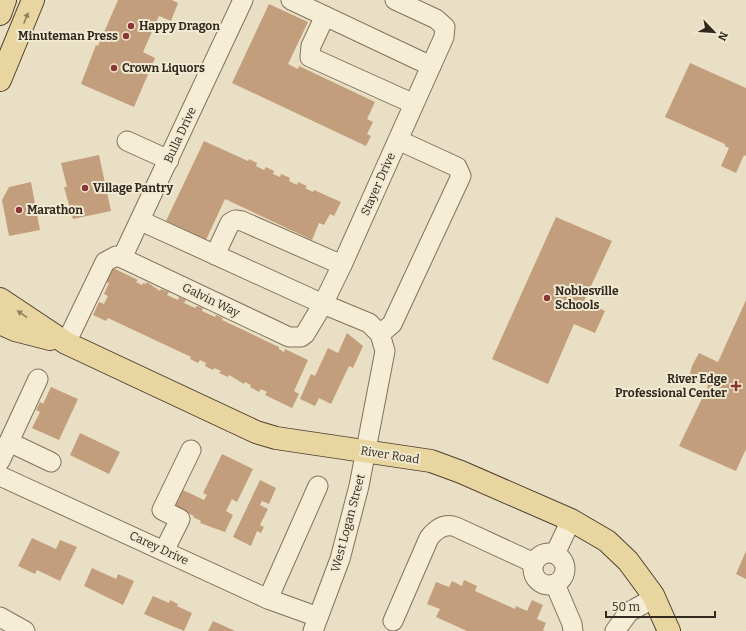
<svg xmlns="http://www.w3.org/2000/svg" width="746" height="631" viewBox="0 0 746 631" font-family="Bitter,serif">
<rect width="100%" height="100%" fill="#e9dfc4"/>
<g fill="#c39e7d">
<polygon points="118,0 172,0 178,3 171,21 159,16 143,52 155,58 134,107 81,84 96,45 98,46"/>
<polygon points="269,4 308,22 288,64 298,69 299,66 375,102 367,119 373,122 367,134 371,136 366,146 232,83"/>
<polygon points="690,63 746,88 746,156 744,155 736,173 721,166 729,148 725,146 725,144 665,117"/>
<polygon points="204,141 248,161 249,159 257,163 256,166 264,170 266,167 274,171 273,174 280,177 281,174 290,178 289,181 297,185 298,182 307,186 305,188 313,192 314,190 341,202 334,216 330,214 324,225 319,223 312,240 225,199 206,240 166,221"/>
<polygon points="99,155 111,211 73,219 64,187 67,187 61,163"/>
<polygon points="31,182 40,230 9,236 2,200 9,187"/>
<polygon points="556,217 612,241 584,301 605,311 595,333 574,324 548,384 492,359"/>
<polygon points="113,268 138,280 136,282 142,285 143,283 146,284 147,282 160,291 161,289 169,292 167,295 178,300 179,297 186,300 184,303 195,308 197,306 203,308 202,311 215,317 216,315 223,318 222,320 279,347 279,349 284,352 285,349 308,360 294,391 299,394 292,408 265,395 267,392 261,389 259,392 250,387 251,385 245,382 244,384 229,375 228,377 219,373 221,371 214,368 213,370 205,366 206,363 200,360 198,363 190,359 191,357 108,318 106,321 93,315 99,302 104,304 108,296 104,294 109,283 106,282"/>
<polygon points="746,300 746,449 736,471 679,446 708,386 689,377 692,366 699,353 718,362"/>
<polygon points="347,333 363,346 353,368 349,366 331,404 319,398 315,406 300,399 311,374 315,376 328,348 338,353"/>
<polygon points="51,387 78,399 59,440 32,428 40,412 36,410 40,402 43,404"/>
<polygon points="80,433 120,452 109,474 70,455"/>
<polygon points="222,454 253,469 237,502 232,499 226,511 233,515 225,532 200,523 201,521 193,517 194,516 175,507 183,490 204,500 207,495 203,493"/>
<polygon points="260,480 276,488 269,504 262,501 260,505 268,509 260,525 264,527 261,533 257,531 251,546 233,537"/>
<polygon points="32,538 56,549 60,540 77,547 60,581 37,570 35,574 18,566"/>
<polygon points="746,551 746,579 736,574"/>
<polygon points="92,568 116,579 118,574 134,581 123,605 84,586"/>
<polygon points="464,580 477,586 475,591 515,609 516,606 527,611 532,600 543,605 537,619 546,623 543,630 545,631 467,631 436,617 440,609 427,604 436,582 449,587 452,581 462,586"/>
<polygon points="153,596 169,603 170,600 178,604 177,606 192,613 184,631 144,614"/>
<polygon points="213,621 235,631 208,631"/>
</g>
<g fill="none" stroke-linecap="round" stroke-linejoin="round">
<g stroke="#81725c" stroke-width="21">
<g id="minor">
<polyline points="291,0 431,66"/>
<polyline points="325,16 311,46 310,57 414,104"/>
<polyline points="127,141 169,160"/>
<polyline points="141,221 323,304 369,323 380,334 385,351 359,486 340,559 313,631"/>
<polyline points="215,255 230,223 235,220 242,221 342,265"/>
<polyline points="122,258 289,337 301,337 305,334 323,304 342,265 444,37 445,27 436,19 395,0"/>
<polyline points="380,334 392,324 461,176 457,167 398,140"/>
<polyline points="66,343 105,262 116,256 122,258 243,0"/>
<polyline points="9,442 51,462"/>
<polyline points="0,461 38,379"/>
<polyline points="0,476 268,599 318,617"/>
<polyline points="164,551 180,519 162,510 191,450"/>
<circle cx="549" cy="569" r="16"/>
<polyline points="555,554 571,520"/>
<polyline points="555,584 572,624 573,631"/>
<polyline points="268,599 318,486"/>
<polyline points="0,617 25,631"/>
<path d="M393,621L429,538C436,529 445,523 456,527L534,563"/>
<polyline points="615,631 629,612 654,598"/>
</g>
</g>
<g stroke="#504030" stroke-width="24">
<g id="major">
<polyline points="0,14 5,0"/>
<polyline points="0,80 33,0"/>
<polyline points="0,299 66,343 256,432 276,438 431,461 461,472 571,520 607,541 628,561 653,595 669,631"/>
<polyline points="0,323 15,330 50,339"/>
</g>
</g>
<use href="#minor" stroke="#f5edd6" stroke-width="19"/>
<use href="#major" stroke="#e9d59f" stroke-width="22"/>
</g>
<defs><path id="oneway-solid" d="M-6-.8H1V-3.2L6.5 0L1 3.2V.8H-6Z"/></defs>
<g fill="#8e7f5f">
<use href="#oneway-solid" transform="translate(26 18) rotate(-68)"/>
<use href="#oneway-solid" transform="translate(22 314) rotate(-146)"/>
</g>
<g fill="#8a3632" stroke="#f1ead2" stroke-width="1.5">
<circle cx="131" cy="26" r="4"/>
<circle cx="126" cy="36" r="4"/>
<circle cx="114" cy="68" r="4"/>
<circle cx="85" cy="188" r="4"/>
<circle cx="19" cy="210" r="4"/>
<circle cx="547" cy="298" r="4"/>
<path d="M734 380h4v4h4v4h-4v4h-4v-4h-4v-4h4z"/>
</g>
<g text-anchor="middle" stroke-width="4" stroke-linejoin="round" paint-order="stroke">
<g font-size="12" font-weight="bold" fill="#33291f" stroke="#f1ead2" text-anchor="start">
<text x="139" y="30">Happy Dragon</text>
<text x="118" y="40" text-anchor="end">Minuteman Press</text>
<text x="122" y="72">Crown Liquors</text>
<text x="93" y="192">Village Pantry</text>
<text x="27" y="214">Marathon</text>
<text x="555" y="295">Noblesville<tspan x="555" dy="14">Schools</tspan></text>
<text x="727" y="383" text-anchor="end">River Edge<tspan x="727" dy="14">Professional Center</tspan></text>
</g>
<g font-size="12" fill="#33291f" stroke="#f1ead2">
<text transform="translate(180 135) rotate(-65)" y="4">Bulla Drive</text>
<text transform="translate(378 184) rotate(-66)" y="4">Stayer Drive</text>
<text transform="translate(211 300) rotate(26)" y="4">Galvin Way</text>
<text transform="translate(390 455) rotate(9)" y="4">River Road</text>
<text transform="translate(348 523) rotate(-75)" y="4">West Logan Street</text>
<text transform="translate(159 548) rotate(25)" y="4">Carey Drive</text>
</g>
</g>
<g transform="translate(714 32) rotate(115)" stroke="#f1ead2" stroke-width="3" paint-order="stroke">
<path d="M0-3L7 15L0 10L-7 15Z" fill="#33291f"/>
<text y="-6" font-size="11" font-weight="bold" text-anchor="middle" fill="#33291f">N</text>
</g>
<path d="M606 611v6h109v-6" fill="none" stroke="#33291f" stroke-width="2"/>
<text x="612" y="611" font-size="12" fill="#33291f" stroke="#f1ead2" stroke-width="3" paint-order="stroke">50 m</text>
</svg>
